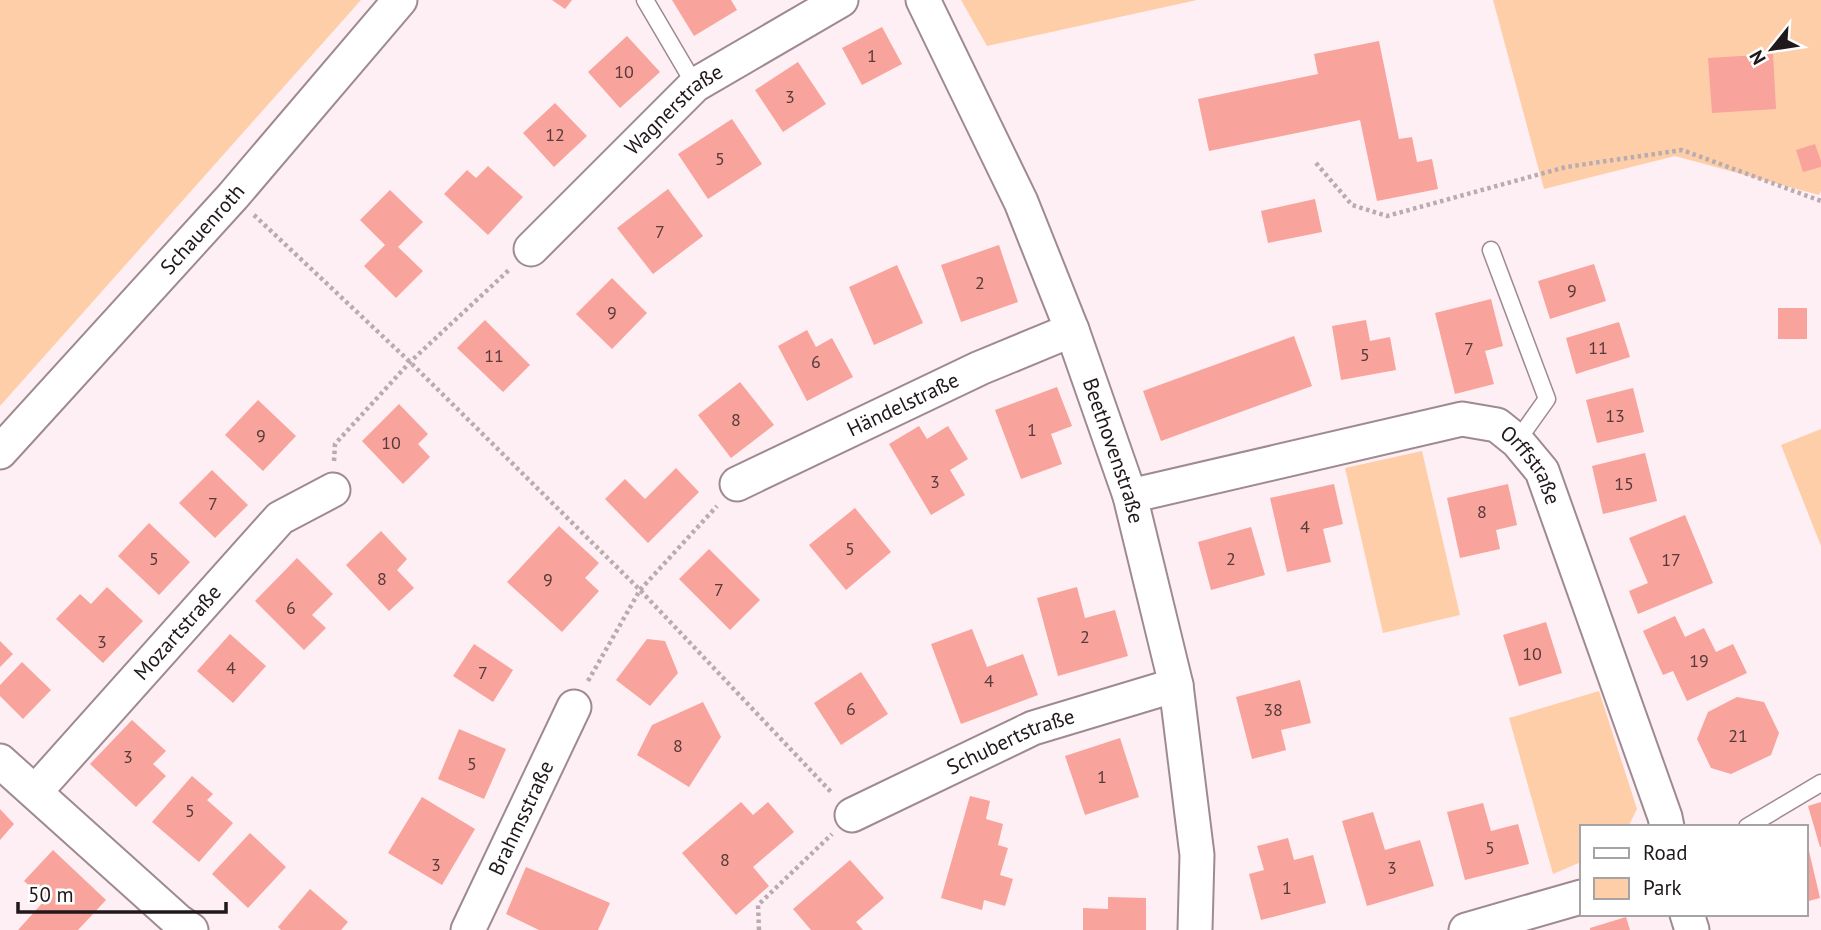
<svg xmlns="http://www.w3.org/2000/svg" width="1821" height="930" viewBox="0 0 1821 930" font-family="'PT Sans',sans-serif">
<rect width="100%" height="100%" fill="#fdeff4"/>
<g fill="#fecea9">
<polygon points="0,0 361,0 0,406"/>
<polygon points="961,0 1197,0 987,46"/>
<polygon points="1493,0 1821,0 1821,191 1819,195 1675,156 1544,189"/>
<polygon points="1821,429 1821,546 1781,445"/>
<polygon points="1422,451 1460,615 1383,633 1345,468"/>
<polygon points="1599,691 1637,809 1628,827 1581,827 1581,862 1553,874 1509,718"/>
</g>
<g fill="#f8a39b">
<polygon points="552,0 572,0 565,9"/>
<polygon points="672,0 731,0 737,10 694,36"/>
<polygon points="882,27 902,64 862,85 842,48"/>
<polygon points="627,36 660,72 620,108 588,72"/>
<polygon points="1379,41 1399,139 1412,137 1417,162 1432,159 1438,189 1377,201 1360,120 1209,151 1198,99 1318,74 1314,54"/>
<polygon points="1773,54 1776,109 1712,113 1708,58"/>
<polygon points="798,62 826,104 783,132 755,90"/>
<polygon points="555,103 587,136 554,167 523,133"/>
<polygon points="732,119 762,164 708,199 678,154"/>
<polygon points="1815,144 1821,161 1821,167 1803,172 1796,150"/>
<polygon points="488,166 523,197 488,235 444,194 467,170 476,178"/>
<polygon points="668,189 703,236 653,274 617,228"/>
<polygon points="390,190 423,222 398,247 423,271 396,298 364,266 385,245 360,220"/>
<polygon points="1315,199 1322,232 1268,243 1261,211"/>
<polygon points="999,245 1018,302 961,322 941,265"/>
<polygon points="1594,264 1606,301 1550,319 1538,281"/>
<polygon points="897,265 923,323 874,345 849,287"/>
<polygon points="612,278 647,313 612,349 576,314"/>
<polygon points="1491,299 1503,346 1485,351 1494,384 1455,394 1435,313"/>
<rect x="1778" y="308" width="29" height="31"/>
<polygon points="485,320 530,365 503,392 457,348"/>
<polygon points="1366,320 1370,341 1390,337 1396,370 1341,380 1332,326"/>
<polygon points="1619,322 1630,357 1576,374 1566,338"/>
<polygon points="807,330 816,347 832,338 853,377 807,401 778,346"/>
<polygon points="1294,336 1312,386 1161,441 1143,391"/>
<polygon points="740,382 774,425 731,458 698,415"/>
<polygon points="1057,387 1072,426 1051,434 1062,464 1021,479 995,410"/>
<polygon points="1633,388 1644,432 1597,443 1586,400"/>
<polygon points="258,400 296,436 263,471 225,435"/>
<polygon points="399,404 428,434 418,444 430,457 403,484 362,441"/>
<polygon points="919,426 927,439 948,426 968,459 950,470 965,495 931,515 889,444"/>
<polygon points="1645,453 1657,501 1603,514 1592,466"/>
<polygon points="676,468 699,492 648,543 605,499 625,479 645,499"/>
<polygon points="212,470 248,505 215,538 179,503"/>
<polygon points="1334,484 1343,524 1323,529 1331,562 1287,572 1270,498"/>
<polygon points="1508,484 1517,525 1496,530 1500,549 1460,558 1447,498"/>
<polygon points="855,508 891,552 846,590 809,545"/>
<polygon points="1685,515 1713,583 1638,614 1629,591 1648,583 1629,538"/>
<polygon points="149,523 190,562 159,595 118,556"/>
<polygon points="559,526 599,563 585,578 599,591 562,632 507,582"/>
<polygon points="1251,527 1265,575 1211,590 1198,542"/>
<polygon points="381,531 407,559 397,570 414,588 389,611 346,565"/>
<polygon points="709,549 760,600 730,630 679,579"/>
<polygon points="297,558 333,594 312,615 326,628 304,650 255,601"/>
<polygon points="107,587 143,621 103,663 56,619 80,594 91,604"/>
<polygon points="1077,587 1085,618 1115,610 1128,656 1058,676 1037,598"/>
<polygon points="1675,616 1685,637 1704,628 1716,652 1733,644 1747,673 1687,701 1673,671 1663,675 1643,631"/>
<polygon points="1546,622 1562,673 1519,686 1503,635"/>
<polygon points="972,629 987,667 1023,654 1038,695 961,724 931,644"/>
<polygon points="230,634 266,666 233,703 197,671"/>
<polygon points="647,639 665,641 678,673 650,706 616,680"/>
<polygon points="0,641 13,654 0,667"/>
<polygon points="474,644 513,670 493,702 453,676"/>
<polygon points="22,662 51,690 23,719 0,696 0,685"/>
<polygon points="861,672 888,714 841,745 814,703"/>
<polygon points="1300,680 1311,723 1281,730 1286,750 1252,759 1236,697"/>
<polygon points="1737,697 1764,702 1779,733 1771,755 1731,774 1711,768 1697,739 1708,712"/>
<polygon points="703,702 721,737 689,787 637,755 652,725"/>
<polygon points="132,720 166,751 153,764 166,776 136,807 90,764"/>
<polygon points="459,729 506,749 484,799 438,779"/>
<polygon points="1120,738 1139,797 1085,815 1065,756"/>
<polygon points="192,776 213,794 207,800 233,823 199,862 152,822"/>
<polygon points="970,796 990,801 986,819 1003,824 998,845 1008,848 1000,875 1013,879 1005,906 984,900 982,910 941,898"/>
<polygon points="422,797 475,829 442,885 388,853"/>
<polygon points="741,802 753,815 768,802 794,832 753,867 769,886 736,915 682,853"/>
<polygon points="1821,802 1821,847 1820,847 1808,806"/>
<polygon points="1483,803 1491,831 1518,824 1529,864 1465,880 1447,812"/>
<polygon points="0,809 14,824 0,840"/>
<polygon points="1373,812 1385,850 1420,840 1434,886 1367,906 1342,821"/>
<polygon points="250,833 286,867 248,908 212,874"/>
<polygon points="1288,838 1294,860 1313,855 1326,903 1261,920 1249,874 1264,870 1257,846"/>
<polygon points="53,850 106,900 78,930 18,930 45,900 24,881"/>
<polygon points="1809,851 1820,898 1805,902 1805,852"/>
<polygon points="850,860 884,898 856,922 863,930 811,930 793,909"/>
<polygon points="526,867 610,903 598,930 539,930 506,914"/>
<polygon points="310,889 348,922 341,930 281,930 278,927"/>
<polygon points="1108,897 1146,898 1146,930 1083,930 1083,908 1108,909"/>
<polygon points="1626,917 1630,930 1590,930 1590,928"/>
</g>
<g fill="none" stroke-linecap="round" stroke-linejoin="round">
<g stroke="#9f8a92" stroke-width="19">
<g id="service">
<polyline points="645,0 695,85"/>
<polyline points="1491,250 1547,399 1517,441"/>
<polyline points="1747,827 1821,783"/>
</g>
</g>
<g stroke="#9f8a92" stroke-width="37">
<g id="minor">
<path id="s1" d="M923,0L1021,202L1072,330L1130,496L1176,685L1197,855L1195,930"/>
<path id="s2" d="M531,249L695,85L841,0"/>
<path id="s3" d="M0,452L233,196L400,0"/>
<path id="s4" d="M737,484L980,368L1072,330"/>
<path id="s5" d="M1130,496L1462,419L1497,425L1517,441L1542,471L1665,817L1667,827"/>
<polyline points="0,761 178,921 191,930"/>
<path id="s6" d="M35,792L280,518L333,490"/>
<path id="s7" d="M852,815L1033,728L1176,685"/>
<polyline points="1687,914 1692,930"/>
<path id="s8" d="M468,930L574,707"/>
<polyline points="1466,930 1581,897"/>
</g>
</g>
<g stroke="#b8acb0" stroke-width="4.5" stroke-dasharray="3.5 3.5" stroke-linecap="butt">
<polyline points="1316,163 1352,205 1387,216 1566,167 1682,150 1821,201"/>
<polyline points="254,215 410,362 640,590 832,793"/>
<polyline points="334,461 335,444 410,362 510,269"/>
<polyline points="588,681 640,590 717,506"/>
<polyline points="759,930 758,905 832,834"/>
</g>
<use href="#service" stroke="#fff" stroke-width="16"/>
<use href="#minor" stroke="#fff" stroke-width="33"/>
</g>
<g text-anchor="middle" stroke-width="5" stroke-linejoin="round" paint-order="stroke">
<g font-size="18" fill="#563b3b">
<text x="872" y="62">1</text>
<text x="624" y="78">10</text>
<text x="790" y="103">3</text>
<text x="555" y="141">12</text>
<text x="720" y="165">5</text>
<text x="660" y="238">7</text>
<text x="980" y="289">2</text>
<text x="1572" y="297">9</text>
<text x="612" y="319">9</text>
<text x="1598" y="354">11</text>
<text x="1469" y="355">7</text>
<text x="1365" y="361">5</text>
<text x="494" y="362">11</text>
<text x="816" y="368">6</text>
<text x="1615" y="422">13</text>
<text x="736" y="426">8</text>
<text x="1032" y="436">1</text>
<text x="261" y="442">9</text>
<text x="391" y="449">10</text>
<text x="935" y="488">3</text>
<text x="1624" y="490">15</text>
<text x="213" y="510">7</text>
<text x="1482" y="518">8</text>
<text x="1305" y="533">4</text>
<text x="850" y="555">5</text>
<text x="154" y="565">5</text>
<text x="1231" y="565">2</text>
<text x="1671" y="566">17</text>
<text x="382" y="585">8</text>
<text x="548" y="586">9</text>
<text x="719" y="596">7</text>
<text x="291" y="614">6</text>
<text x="1085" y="643">2</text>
<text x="102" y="648">3</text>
<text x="1532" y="660">10</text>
<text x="1699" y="667">19</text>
<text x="231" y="674">4</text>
<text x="483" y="679">7</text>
<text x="989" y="687">4</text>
<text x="851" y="715">6</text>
<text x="1273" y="716">38</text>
<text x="1738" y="742">21</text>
<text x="678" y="752">8</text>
<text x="128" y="763">3</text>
<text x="472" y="770">5</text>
<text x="1102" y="783">1</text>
<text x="190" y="817">5</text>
<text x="1490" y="854">5</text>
<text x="725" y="866">8</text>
<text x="436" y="871">3</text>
<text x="1392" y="874">3</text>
<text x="1287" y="894">1</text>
</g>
<g font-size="21" fill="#20181b" stroke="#fff">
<text dy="7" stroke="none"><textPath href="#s2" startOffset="200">Wagnerstraße</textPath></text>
<text dy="7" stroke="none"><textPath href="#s3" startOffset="301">Schauenroth</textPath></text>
<text dy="7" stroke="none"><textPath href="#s4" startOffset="184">Händelstraße</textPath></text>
<text dy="7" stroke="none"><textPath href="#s1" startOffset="490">Beethovenstraße</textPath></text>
<text dy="7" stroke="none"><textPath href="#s5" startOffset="430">Orffstraße</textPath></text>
<text dy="7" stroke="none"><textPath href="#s6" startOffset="214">Mozartstraße</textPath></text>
<text dy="7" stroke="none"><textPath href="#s7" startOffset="175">Schubertstraße</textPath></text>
<text dy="7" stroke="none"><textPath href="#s8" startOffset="124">Brahmsstraße</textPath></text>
</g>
</g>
<rect x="1580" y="825" width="228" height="91" fill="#ffffff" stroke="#a6a3a4" stroke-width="2"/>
<rect x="1594" y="848" width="35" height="10" fill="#ffffff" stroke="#a6a3a4" stroke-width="2"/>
<text x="1643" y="860" font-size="21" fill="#20181b">Road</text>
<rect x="1594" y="878" width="35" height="21" fill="#fecea9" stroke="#a6a3a4" stroke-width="2"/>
<text x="1643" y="895" font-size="21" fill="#20181b">Park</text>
<g transform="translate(1772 49) rotate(240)" stroke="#ffffff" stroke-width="5" paint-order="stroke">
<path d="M0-5L12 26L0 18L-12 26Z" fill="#20181b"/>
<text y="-10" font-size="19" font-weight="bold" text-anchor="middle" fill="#20181b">N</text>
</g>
<path d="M18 902v10h208v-10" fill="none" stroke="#20181b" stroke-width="3.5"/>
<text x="28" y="902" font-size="21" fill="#20181b" stroke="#ffffff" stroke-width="5" paint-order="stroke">50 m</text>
</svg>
